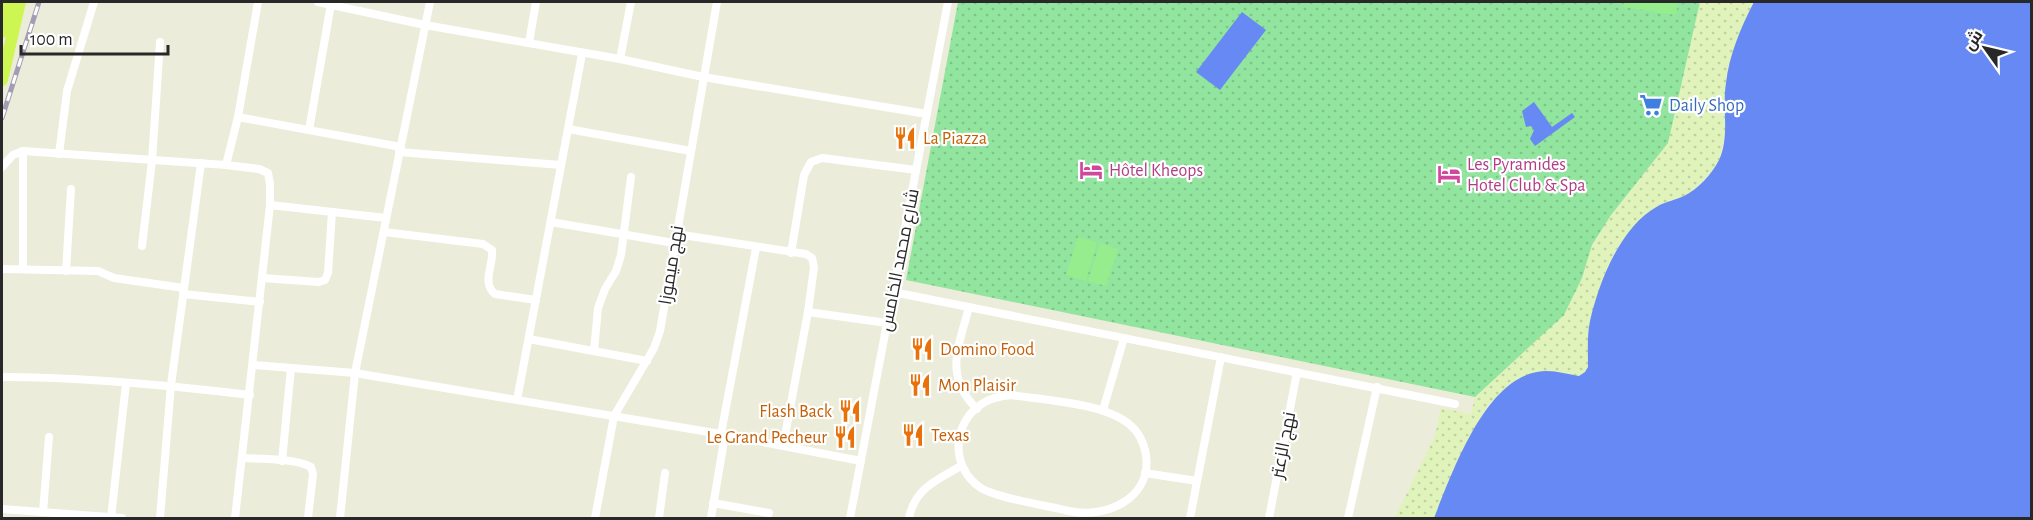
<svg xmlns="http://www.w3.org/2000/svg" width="2033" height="520" viewBox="0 0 2033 520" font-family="'Alegreya Sans',Cairo,sans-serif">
<defs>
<pattern id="sand-dots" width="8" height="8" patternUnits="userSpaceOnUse" patternTransform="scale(1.5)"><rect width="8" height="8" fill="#e0f3ba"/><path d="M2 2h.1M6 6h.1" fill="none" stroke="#c0d0a0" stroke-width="1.8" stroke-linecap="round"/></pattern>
<pattern id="park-dots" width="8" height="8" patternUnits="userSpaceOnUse" patternTransform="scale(1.5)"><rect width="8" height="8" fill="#92e59e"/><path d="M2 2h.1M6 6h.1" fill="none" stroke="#7ec488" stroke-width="1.8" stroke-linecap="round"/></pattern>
</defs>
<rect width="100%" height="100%" fill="#ebecd9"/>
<polygon fill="url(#sand-dots)" points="1700,2 1754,2 1738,36 1726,83 1725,131 1720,158 1713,170 1695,189 1683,197 1667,202 1616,250 1606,271 1590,323 1588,367 1585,372 1579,376 1550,371 1490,402 1474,430 1434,518 1395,518 1435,436 1441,408 1471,414 1475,397 1564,315 1582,278 1592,246 1611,215 1668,143"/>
<polygon fill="url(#park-dots)" points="958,2 1700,2 1668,143 1611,215 1592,245 1582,278 1564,315 1475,397 906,280"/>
<g fill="#96ed8d">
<polygon points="1624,2 1678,2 1676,15 1623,7"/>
<polygon points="1078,237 1097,242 1086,281 1066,275"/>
<polygon points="1100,243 1118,249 1106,286 1088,281"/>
</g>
<g fill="#6689f3">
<path d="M1754,2H2031V518H1434C1452,473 1484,381 1537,372C1551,369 1566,374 1579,376L1585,372L1588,367C1588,352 1587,335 1590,321C1599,281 1621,226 1658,206C1667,201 1676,200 1684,196C1698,189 1712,174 1719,160C1730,137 1722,108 1726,83C1729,55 1741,27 1754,2Z"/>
<polygon points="1242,12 1266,30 1220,90 1196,72"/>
<polygon points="1534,102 1552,127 1572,113 1575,117 1535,146 1530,139 1534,130 1531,126 1526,127 1522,111"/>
</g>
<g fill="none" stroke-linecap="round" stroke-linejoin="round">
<g stroke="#fff" stroke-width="8">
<polyline points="318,2 425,25 620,59 703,77 927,114"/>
<polyline points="529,43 536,2"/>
<polyline points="620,59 631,2"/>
<polyline points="238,117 401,147"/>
<polyline points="568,129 691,151"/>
<polyline points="309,130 331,4"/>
<polyline points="23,151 23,269"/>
<polyline points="399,152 561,165"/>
<polyline points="59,154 67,91 94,2"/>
<polyline points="226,165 238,117 258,2"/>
<polyline points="2,167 13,155 23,151 226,165 259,169 268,173 270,184 270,205 235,518"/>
<polyline points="270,205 386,218"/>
<polyline points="551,222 674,243"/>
<path d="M384,232L483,244L492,250C494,265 481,282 495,294L536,300"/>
<polyline points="676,234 806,254 812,258 814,267 808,312 887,323"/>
<polyline points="142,246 152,161 160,42"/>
<polyline points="791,253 804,175 811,162 822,158 916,170"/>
<polyline points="2,269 98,271 114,278 184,288"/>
<polyline points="66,271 71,189"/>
<polyline points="262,278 319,282 325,280 328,273 332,212"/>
<polyline points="893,292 1455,404"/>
<polyline points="183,294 260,302"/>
<path d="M969,307C959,346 943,376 977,409"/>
<polyline points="529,339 647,361"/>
<polyline points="594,351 598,308 605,289 616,271 621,255 631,177"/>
<polyline points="253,365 355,373 721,434 861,461"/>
<path d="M2,377C84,377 167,385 250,395"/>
<path d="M1011,395C1045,400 1103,403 1129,424C1139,432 1144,443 1146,455C1152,499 1105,519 1069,511C1049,506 996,498 981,488C949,467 952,420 985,402C994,397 1002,396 1011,395Z"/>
<polyline points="517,400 582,54"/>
<polyline points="1103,410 1124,338"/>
<polyline points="721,434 756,248"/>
<polyline points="783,446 808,312"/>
<path d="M242,458C260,459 296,458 311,467L313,474L308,518"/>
<polyline points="282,461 291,368"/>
<polyline points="1145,473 1197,481"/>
<polyline points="713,503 769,513"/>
<polyline points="2,509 122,518"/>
<polyline points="43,512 49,437"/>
<polyline points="111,518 126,383"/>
<polyline points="160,518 171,385 201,163"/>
<polyline points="340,518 355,373 430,2"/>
<polyline points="595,518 614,416 654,348 660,331 717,2"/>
<polyline points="659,518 665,473"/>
<polyline points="711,518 725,435"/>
<polyline points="850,518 948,2"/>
<path d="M909,518C915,488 937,480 961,466"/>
<polyline points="1190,518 1221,357"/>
<polyline points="1269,518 1297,372"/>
<polyline points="1348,518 1377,387"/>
</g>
<g stroke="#cdf653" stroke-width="12">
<polyline points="2,32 8,2"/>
<polyline points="2,80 20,2"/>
</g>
<g stroke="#a49cb4" stroke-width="5">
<polyline id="rail" points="2,118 39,2"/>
</g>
<use href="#rail" stroke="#fff" stroke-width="3" stroke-dasharray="9" stroke-linecap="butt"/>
</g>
<defs>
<g id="supermarket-bare" transform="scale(1.8)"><path d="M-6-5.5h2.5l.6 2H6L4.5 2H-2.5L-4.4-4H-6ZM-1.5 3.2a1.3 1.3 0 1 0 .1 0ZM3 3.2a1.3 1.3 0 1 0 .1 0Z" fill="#3f7fe0" stroke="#fff" stroke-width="2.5" paint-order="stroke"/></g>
<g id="restaurant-bare" transform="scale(1.8)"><path d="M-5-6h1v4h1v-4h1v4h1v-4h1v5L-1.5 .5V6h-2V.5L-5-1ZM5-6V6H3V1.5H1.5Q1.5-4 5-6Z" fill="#e8710a" stroke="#fff" stroke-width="2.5" paint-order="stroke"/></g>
<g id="hotel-bare" transform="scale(1.8)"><path d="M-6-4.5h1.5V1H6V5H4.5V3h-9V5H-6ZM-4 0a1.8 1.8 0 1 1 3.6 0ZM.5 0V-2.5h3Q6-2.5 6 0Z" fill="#d1479c" stroke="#fff" stroke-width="2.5" paint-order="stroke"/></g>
</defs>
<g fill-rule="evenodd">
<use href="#supermarket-bare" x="1651" y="105"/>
<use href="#restaurant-bare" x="905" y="138"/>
<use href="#hotel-bare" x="1091" y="170"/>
<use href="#hotel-bare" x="1449" y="174"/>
<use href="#restaurant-bare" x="922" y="349"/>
<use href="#restaurant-bare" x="920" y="385"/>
<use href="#restaurant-bare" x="850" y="411"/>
<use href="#restaurant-bare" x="913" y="435"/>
<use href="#restaurant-bare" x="845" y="437"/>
</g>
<g text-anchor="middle" stroke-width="4.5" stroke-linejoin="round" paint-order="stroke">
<g font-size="18" fill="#366cbe" stroke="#fff" text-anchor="start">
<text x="1669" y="111">Daily Shop</text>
</g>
<g font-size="18" fill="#c56008" stroke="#fff" text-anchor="start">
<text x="923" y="144">La Piazza</text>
<text x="940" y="355">Domino Food</text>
<text x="938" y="391">Mon Plaisir</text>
<text x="832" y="417" text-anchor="end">Flash Back</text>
<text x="931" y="441">Texas</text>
<text x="827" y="443" text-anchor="end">Le Grand Pecheur</text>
</g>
<g font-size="18" fill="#b23c85" stroke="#fff" text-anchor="start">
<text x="1467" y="170">Les Pyramides<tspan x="1467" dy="21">Hotel Club &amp; Spa</tspan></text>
<text x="1109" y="176">Hôtel Kheops</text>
</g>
<g font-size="18" fill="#282828" stroke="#fff">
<text transform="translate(899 260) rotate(-79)" y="6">شارع محمد الخامس</text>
<text transform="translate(671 265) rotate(-81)" y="6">نهج ميموزا</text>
<text transform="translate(1283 445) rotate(-79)" y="6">نهج الزعتر</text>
</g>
</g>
<rect width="2033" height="520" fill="none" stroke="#282828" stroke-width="6"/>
<g transform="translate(1985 48) rotate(304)" stroke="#ffffff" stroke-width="4.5" paint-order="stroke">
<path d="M0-4.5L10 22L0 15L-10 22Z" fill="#282828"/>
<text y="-9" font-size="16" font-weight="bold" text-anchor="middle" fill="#282828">ش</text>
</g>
<path d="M21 45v9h147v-9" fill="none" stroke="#282828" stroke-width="3"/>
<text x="30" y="45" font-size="18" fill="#282828" stroke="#ffffff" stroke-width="4.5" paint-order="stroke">100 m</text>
</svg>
